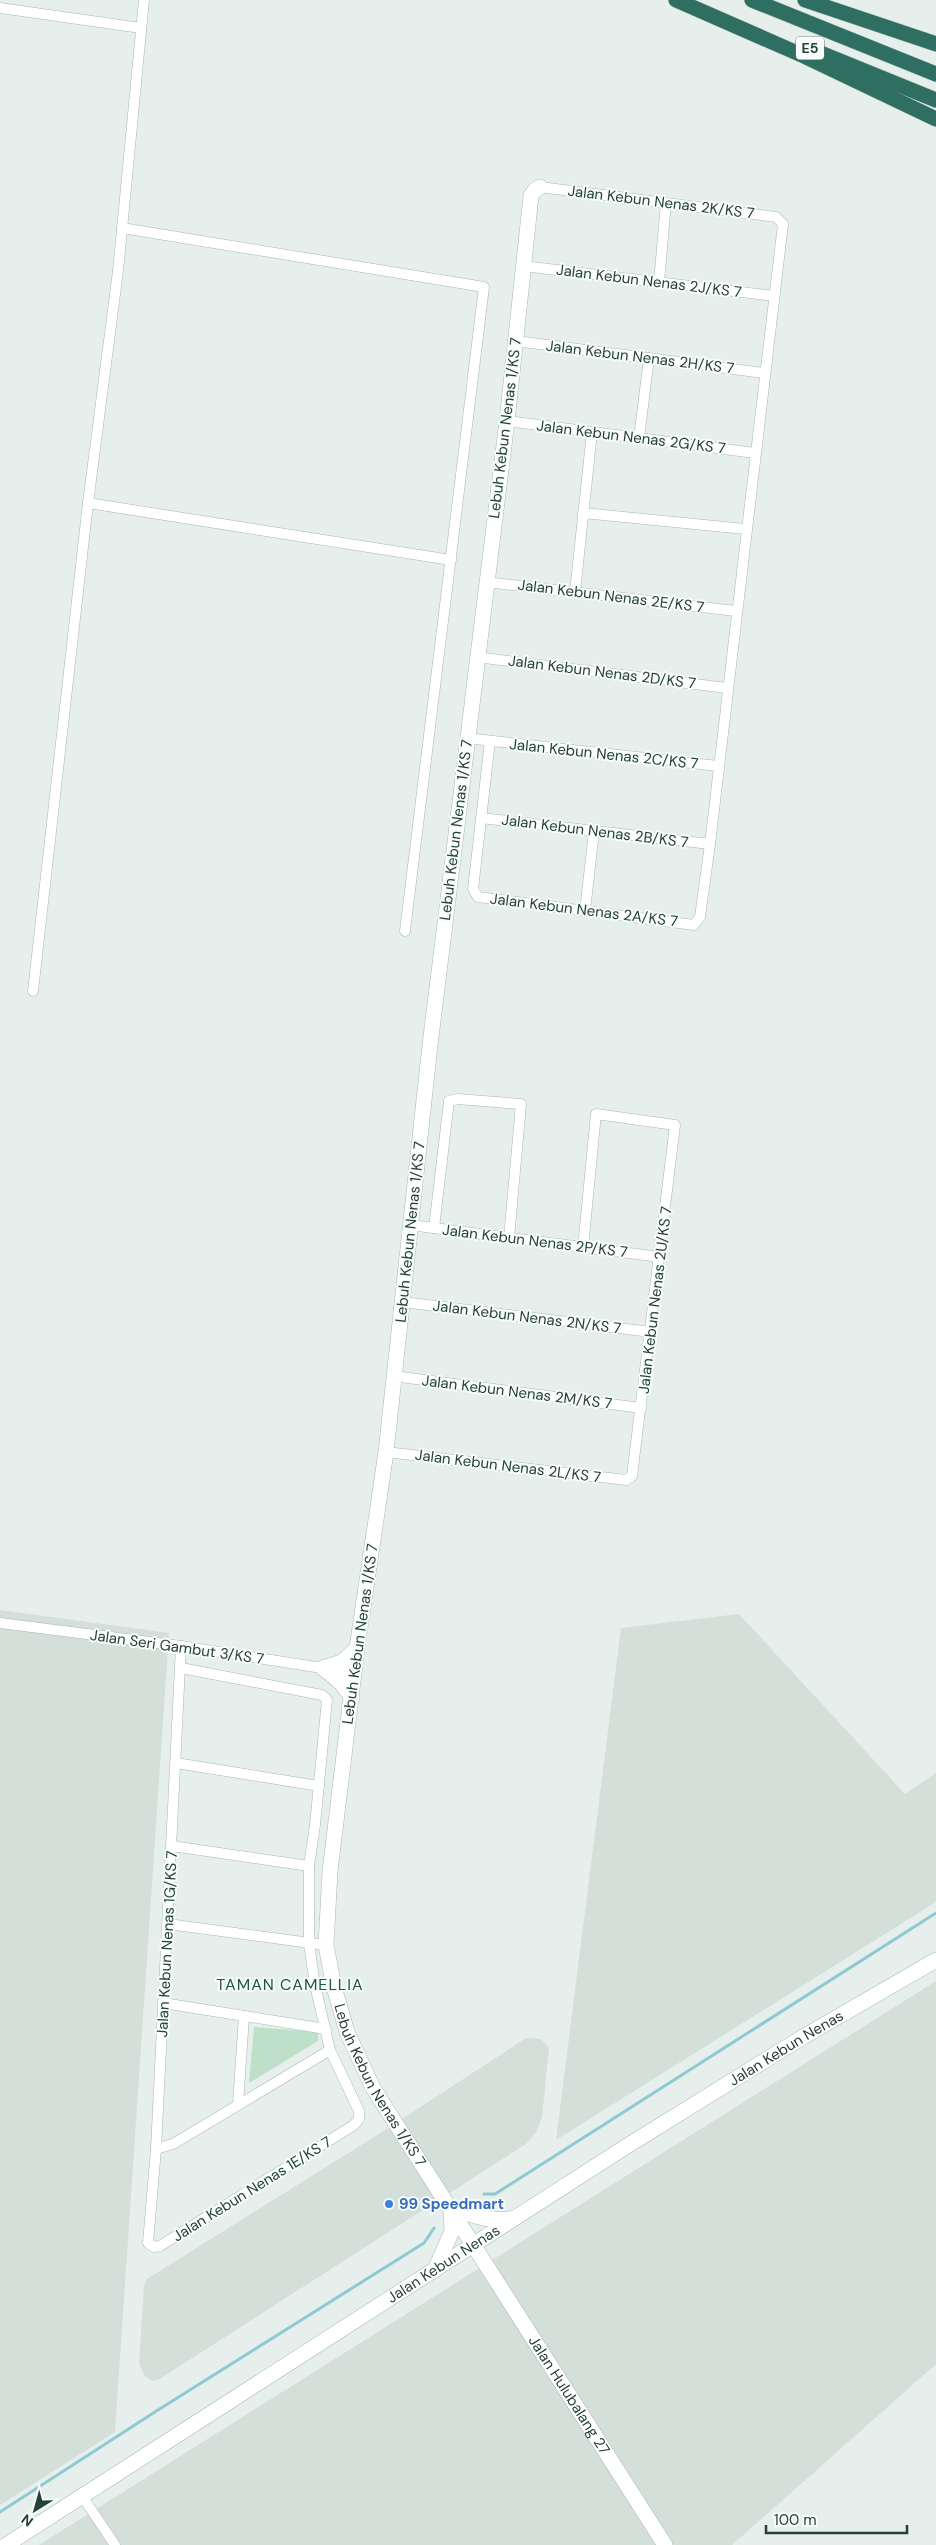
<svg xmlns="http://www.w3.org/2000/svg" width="936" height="2545" viewBox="0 0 936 2545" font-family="'DM Sans',sans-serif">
<rect width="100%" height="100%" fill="#e6efeb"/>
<g fill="#d4dfda">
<polygon points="0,1610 169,1633 115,2432 0,2505"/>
<polygon points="739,1614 905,1794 936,1773 936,1902 556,2140 621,1628"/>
<polygon points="936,1981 936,2364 732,2545 39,2545"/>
<polygon points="526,2038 541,2039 549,2048 542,2118 536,2132 526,2144 158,2380 152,2381 144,2375 139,2364 144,2286 147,2279 390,2127"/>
</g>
<polygon fill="#bfe0c8" points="254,2027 318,2032 318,2041 249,2083"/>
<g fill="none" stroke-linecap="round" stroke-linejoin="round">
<g stroke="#8ec9d4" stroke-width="3">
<polyline points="484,2194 495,2194 936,1913"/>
<polyline points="0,2512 158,2410 424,2243 434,2228"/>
</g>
<g stroke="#a8b8b2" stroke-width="11">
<g id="street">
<polyline points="0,8 141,28"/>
<polyline points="122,228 484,287 405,931"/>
<polyline points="523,266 774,296"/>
<polyline points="659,282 666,203"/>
<polyline points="516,341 764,373"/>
<polyline points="507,421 755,453"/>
<polyline points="639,438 649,358"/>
<polyline points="88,503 451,560"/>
<polyline points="583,513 745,529"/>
<polyline points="486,582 736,611"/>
<polyline points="575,592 592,432"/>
<polyline points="476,657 727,688"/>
<polyline points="466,738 718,766"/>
<polyline points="490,741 473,889 478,897 694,925 700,917 710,844 783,224 776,217 540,187"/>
<polyline points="481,818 710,844"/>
<polyline points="585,911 594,831"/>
<polyline points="33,991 88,503 118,271 144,0"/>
<polyline points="410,1225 660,1257"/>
<polyline points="434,1228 449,1101 458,1099 521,1104 509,1238"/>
<polyline points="402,1302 651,1332"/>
<polyline points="393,1376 641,1408"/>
<polyline points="386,1452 626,1480 632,1476 675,1125 596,1114 583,1247"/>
<polyline points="0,1623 181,1646 354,1673"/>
<polyline points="181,1668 322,1695 327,1700 315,1825 309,1866 309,1944 315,1985 330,2050 359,2111 359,2119 354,2125 160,2246 154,2247 148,2243 156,2149 181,1646"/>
<polyline points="176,1763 319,1786"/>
<polyline points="172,1846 309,1866"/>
<polyline points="168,1924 326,1945"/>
<polyline points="163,2003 326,2029"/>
<polyline points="238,2104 244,2016"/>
<polyline points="156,2149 173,2144 330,2050"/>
<polyline points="82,2496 115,2545"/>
</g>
</g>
<g stroke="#a4bbb3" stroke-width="16">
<g id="secondary">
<path id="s1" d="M540,187L535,190L531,196L507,421L430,1045L386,1452L357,1648L330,1871L326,1945L334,1987L347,2032L373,2088L665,2545"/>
<polyline points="323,1668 341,1683 352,1697"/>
<polyline points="323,1668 342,1662 357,1648"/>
<path d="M450,2208C472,2215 491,2223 514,2218"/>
<polyline points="435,2270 452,2231 451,2210"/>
<path id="s2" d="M6,2545L627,2146L803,2037L936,1960"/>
</g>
</g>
<g stroke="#c2cac8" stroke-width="16">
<g id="highway">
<polyline points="676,0 804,56 936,119"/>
<polyline points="752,0 936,74"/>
<polyline points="805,0 936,44"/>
<polyline points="803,46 936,100"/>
</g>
</g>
<use href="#street" stroke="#fff" stroke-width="10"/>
<use href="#secondary" stroke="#fff" stroke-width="15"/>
<use href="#highway" stroke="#2f6f62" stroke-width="15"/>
</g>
<circle fill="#3f7fe0" stroke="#f7fbf9" stroke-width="2" cx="389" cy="2204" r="5"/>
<g text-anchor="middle" stroke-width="4" stroke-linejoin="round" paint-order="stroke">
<rect fill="#f7fbf9" stroke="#637a73" stroke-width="1" x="796" y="36.5" width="28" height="23" rx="4"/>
<g font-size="14" font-weight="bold" fill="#24423a">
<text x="810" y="53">E5</text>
</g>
<g font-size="15" fill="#24423a" stroke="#f7fbf9">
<text transform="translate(661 202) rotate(7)" y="5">Jalan Kebun Nenas 2K/KS 7</text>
<text transform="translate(649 281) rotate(7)" y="5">Jalan Kebun Nenas 2J/KS 7</text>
<text transform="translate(640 357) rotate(7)" y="5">Jalan Kebun Nenas 2H/KS 7</text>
<text transform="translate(505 428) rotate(-83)" y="5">Lebuh Kebun Nenas 1/KS 7</text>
<text transform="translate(631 437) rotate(7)" y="5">Jalan Kebun Nenas 2G/KS 7</text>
<text transform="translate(611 596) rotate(7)" y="5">Jalan Kebun Nenas 2E/KS 7</text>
<text transform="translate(602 672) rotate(7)" y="5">Jalan Kebun Nenas 2D/KS 7</text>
<text transform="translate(604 754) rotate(6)" y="5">Jalan Kebun Nenas 2C/KS 7</text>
<text transform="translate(456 830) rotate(-83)" y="5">Lebuh Kebun Nenas 1/KS 7</text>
<text transform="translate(595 831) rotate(7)" y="5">Jalan Kebun Nenas 2B/KS 7</text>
<text transform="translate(584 910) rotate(7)" y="5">Jalan Kebun Nenas 2A/KS 7</text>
<text transform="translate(410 1232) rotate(-84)" y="5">Lebuh Kebun Nenas 1/KS 7</text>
<text transform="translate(535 1241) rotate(7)" y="5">Jalan Kebun Nenas 2P/KS 7</text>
<text transform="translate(655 1300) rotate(-83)" y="5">Jalan Kebun Nenas 2U/KS 7</text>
<text transform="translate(527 1317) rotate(7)" y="5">Jalan Kebun Nenas 2N/KS 7</text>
<text transform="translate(517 1392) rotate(7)" y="5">Jalan Kebun Nenas 2M/KS 7</text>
<text transform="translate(508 1466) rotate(7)" y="5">Jalan Kebun Nenas 2L/KS 7</text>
<text transform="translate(360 1634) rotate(-82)" y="5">Lebuh Kebun Nenas 1/KS 7</text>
<text transform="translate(177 1647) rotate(8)" y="5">Jalan Seri Gambut 3/KS 7</text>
<text transform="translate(167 1944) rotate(-87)" y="5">Jalan Kebun Nenas 1G/KS 7</text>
<text dy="5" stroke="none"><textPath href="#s2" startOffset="925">Jalan Kebun Nenas</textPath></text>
<text dy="5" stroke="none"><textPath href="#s1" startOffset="1926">Lebuh Kebun Nenas 1/KS 7</textPath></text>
<text transform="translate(252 2189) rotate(-32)" y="5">Jalan Kebun Nenas 1E/KS 7</text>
<text dy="5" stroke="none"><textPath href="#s2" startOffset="520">Jalan Kebun Nenas</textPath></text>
<text dy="5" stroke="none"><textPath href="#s1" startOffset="2290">Jalan Hulubalang 27</textPath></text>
</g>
<g font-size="15" font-weight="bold" fill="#366cbe" stroke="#f7fbf9" text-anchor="start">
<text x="399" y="2209">99 Speedmart</text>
</g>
<g font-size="16" letter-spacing="1" fill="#1f5548" stroke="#f7fbf9">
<text x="290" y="1990">TAMAN CAMELLIA</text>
</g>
</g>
<g transform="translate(35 2510) rotate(217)" stroke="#f7fbf9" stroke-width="4" paint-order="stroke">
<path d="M0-4L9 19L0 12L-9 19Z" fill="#24423a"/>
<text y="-8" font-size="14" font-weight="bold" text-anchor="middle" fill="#24423a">N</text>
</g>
<path d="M766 2525v8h141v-8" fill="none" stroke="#24423a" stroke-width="2.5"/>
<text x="774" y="2525" font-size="15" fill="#24423a" stroke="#f7fbf9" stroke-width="4" paint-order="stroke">100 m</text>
</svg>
